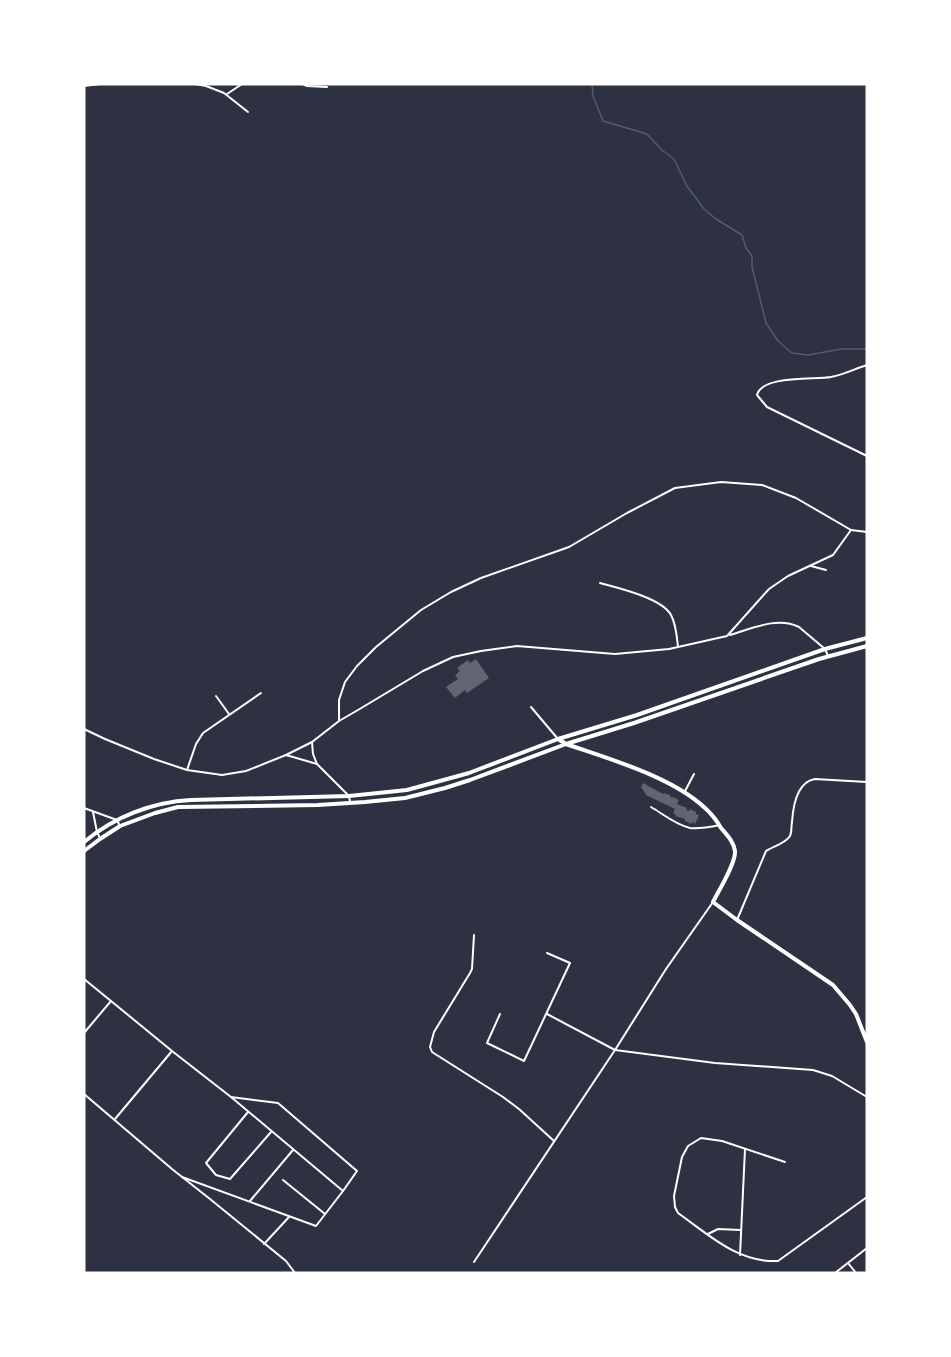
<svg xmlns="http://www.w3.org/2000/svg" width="951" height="1357" viewBox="0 0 951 1357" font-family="'Public Sans',sans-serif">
<rect width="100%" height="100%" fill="#2d3142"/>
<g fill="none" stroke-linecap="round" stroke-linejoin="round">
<polyline stroke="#4f5d75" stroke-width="1.5" points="592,84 593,96 603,121 647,134 662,150 674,159 687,186 704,209 716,219 742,235 746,248 752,256 752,267 766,323 778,341 792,353 808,355 842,349 867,349"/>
</g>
<g fill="#626471">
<polygon points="476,659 489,678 467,693 465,690 455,698 446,687 458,679 455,675 460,671 457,668 468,660 470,663"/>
<polygon points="643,783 663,794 664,793 670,795 670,796 672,798 673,797 679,800 677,804 687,808 686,810 689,811 690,809 696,812 696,814 699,815 695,824 692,822 692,824 685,821 685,819 675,816 676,815 673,813 675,809 646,795 643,790 643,789 641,788"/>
</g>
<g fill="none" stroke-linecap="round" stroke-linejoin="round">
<g stroke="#fff" stroke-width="2">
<polyline points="195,84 206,86 224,93 248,112"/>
<polyline points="303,84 307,86 327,87"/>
<polyline points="84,86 100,84"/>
<polyline points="227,94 242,84"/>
<path d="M867,365C854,369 846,374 831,377C814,380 762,375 757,395L767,407L867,456"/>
<polyline points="811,566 826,570"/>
<path d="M600,583C618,588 662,598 671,615C676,624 677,637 678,647"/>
<path d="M730,635C751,629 777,616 799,627L825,649L828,656"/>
<polyline points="216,696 229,714"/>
<polyline points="531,707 558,739"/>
<polyline points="339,721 339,700 345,682 357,666 376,647 421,610 451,592 481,578 569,547 627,513 675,488 721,482 762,485 796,498 851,530 867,532"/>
<polyline points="84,729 105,739 154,759 187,770 222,775 246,771 286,755 312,742 339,721 358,710 423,671 453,657 481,651 517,646 615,654 669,649 727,636 769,589 788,576 833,555 851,530"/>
<polyline points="312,742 313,754 317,764 349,796 350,802"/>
<polyline points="286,755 317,764"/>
<polyline points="187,770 196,744 203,733 261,693"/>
<polyline points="684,793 694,774"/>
<path d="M651,807C663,814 676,825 690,828C700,829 710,827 720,825"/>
<polyline points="84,808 117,820 120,826"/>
<polyline points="93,812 97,832 100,838"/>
<path d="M737,920L766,851C773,846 785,844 790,836C792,832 791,827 792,822C793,807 797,782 815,779L867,782"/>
<polyline points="474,935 472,969 470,973 434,1032 430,1047 432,1052 503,1097 519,1109 554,1141"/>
<polyline points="84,979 111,1001 84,1033"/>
<polyline points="111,1001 172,1051 115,1119"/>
<polyline points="500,1014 487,1043 524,1061 570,963 547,953"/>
<polyline points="547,1014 615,1050 715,1063 813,1070 832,1076 867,1097"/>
<polyline points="172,1051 231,1097 343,1191 316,1226 182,1177"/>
<polyline points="84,1094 172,1169 210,1199 286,1261 295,1273"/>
<polyline points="231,1097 278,1103 357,1171 343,1191"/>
<polyline points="248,1112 206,1163 216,1175 230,1179 271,1132"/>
<path d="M785,1162L722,1141L701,1138L688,1146L682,1157L674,1196L675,1207L678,1213C709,1235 738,1263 778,1261L867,1197"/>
<polyline points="283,1180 325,1214"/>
<polyline points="250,1201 293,1150"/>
<polyline points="708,1234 718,1229 740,1230"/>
<polyline points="264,1244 289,1217"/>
<polyline points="740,1255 745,1149"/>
<polyline points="474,1262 615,1050 666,969 713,902"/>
<polyline points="848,1263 856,1273"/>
<polyline points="835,1273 867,1248"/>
</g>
<path stroke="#fff" stroke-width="4" d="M558,739L566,744C609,759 678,778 710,813C714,817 718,823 721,828C727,835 734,842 735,851C736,863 719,890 713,902L737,920L833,985L850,1005L856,1014L867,1042"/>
<g stroke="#fff" stroke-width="4">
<path d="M84,842C114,817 152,802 191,800L349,796L407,790L469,773L558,739L637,715L825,649L867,638"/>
<polyline points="84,851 100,839 120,826 155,813 178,807 318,805 365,802 405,798 445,788 470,780 566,744 634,723 819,659 867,646"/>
</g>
</g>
<rect width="951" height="1357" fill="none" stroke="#ffffff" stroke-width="171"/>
</svg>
